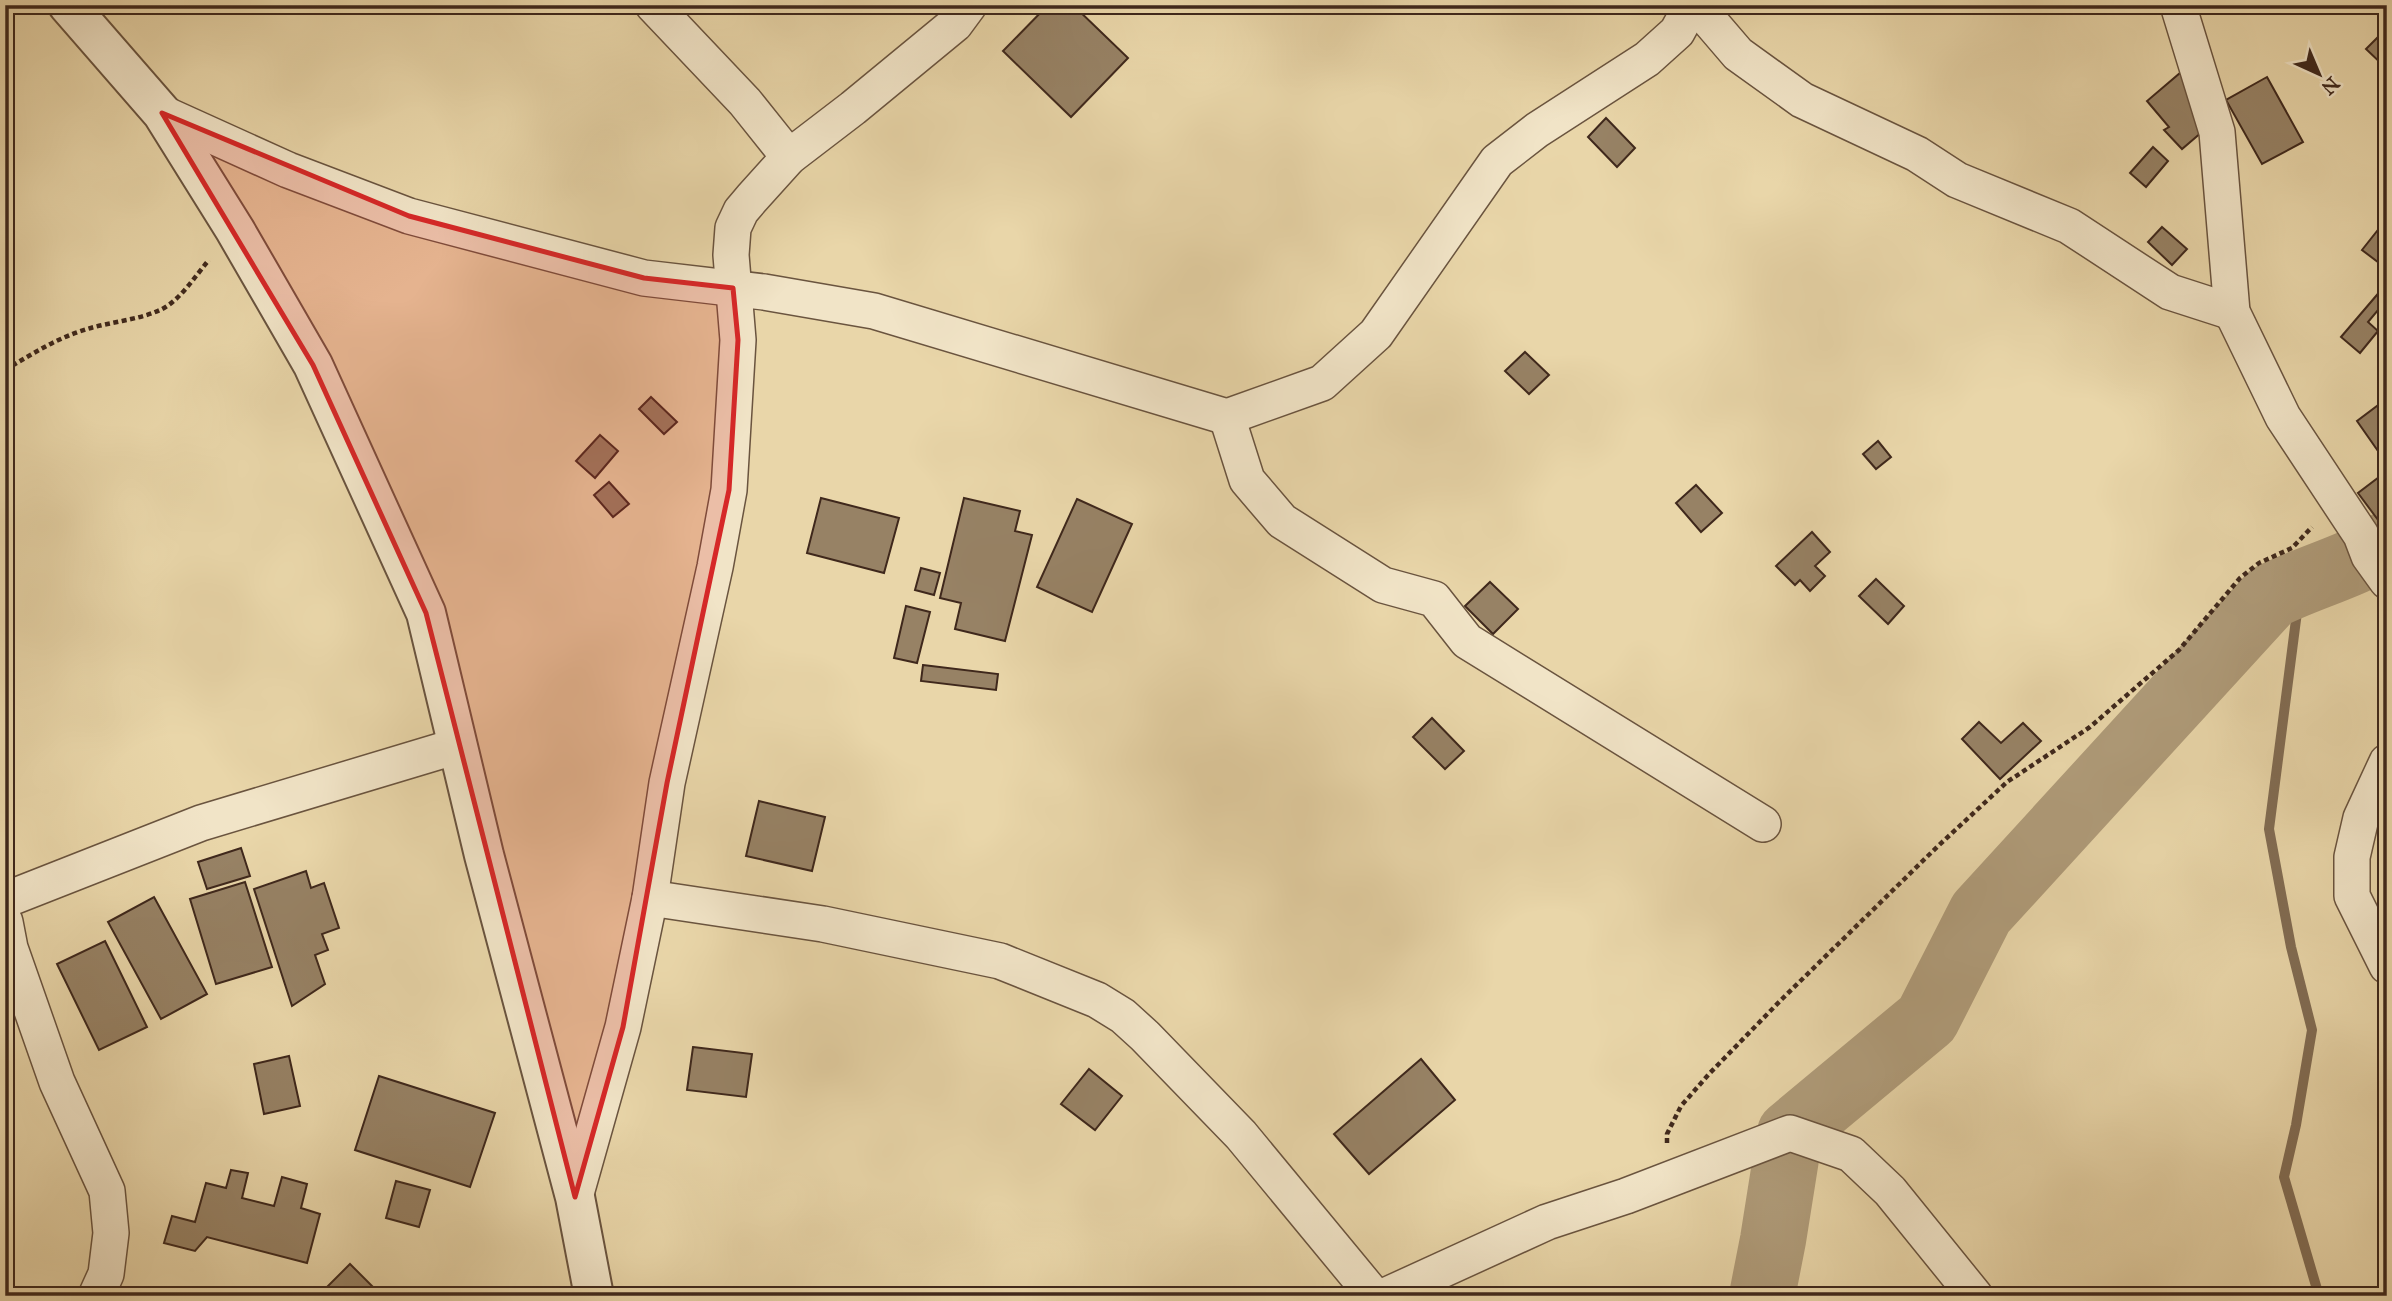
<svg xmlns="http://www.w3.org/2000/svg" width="2392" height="1301" viewBox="0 0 2392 1301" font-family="'IM FELL Great Primer',serif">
<rect width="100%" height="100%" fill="#e9d6a9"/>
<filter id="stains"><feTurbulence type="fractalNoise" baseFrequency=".00286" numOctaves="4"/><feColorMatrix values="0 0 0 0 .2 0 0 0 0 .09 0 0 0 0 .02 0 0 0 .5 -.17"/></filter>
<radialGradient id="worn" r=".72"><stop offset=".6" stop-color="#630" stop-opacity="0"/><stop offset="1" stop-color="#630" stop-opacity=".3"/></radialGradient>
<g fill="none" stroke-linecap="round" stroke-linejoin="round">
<polyline stroke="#826d54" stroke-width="10" points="2301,581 2269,829 2291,947 2312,1030 2296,1125 2284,1177 2319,1296"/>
<path stroke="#af9b79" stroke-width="66" d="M1762,1296L1773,1240L1790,1133L1927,1019L1981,913L2271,596C2309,577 2351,567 2387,544"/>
</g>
<g fill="#978265" stroke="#3f281c" stroke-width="2">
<polygon points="1048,5 1073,5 1128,58 1071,117 1003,51"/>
<polygon points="2387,28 2387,69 2366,49"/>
<polygon points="2180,73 2202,99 2209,126 2182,149 2164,130 2169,127 2147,101"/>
<polygon points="2267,77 2303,142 2262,164 2226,100"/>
<polygon points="1606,118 1635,148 1617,167 1588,137"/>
<polygon points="2153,147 2168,161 2146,187 2130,173"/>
<polygon points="2385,221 2387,222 2387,269 2362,250"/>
<polygon points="2162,227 2187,249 2172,265 2148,242"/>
<polygon points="2382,289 2387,293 2387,316 2378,310 2368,322 2378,331 2360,353 2341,337"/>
<polygon points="1525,352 1549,375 1529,394 1505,371"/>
<polygon points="651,397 677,422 664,434 639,409"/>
<polygon points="2381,403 2387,411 2385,461 2357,421"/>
<polygon points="600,435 618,451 595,478 576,461"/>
<polygon points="1878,441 1891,457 1876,469 1863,454"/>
<polygon points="2387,471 2387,520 2381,524 2358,493"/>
<polygon points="609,482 629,504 613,517 594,495"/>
<polygon points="1696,485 1722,513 1701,532 1676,503"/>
<polygon points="821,498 899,518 884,573 807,553"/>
<polygon points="964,498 1020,511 1015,531 1032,535 1005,641 955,629 961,603 940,598"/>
<polygon points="1077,499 1132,524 1092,612 1037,587"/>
<polygon points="1812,532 1830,552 1815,566 1825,576 1810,591 1800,580 1795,585 1776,566"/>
<polygon points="921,568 940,573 934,595 915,590"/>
<polygon points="1876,579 1904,606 1888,624 1859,596"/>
<polygon points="1490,582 1518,609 1493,634 1465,606"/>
<polygon points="906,606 930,612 917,663 894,658"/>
<polygon points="923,665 998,674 996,690 921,681"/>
<polygon points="1432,718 1464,751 1445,769 1413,737"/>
<polygon points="1979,722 2001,743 2023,723 2041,741 2000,779 1962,739"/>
<polygon points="759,801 825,817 812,871 746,856"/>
<polygon points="241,848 250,876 207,889 198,862"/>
<polygon points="306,871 311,888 324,883 339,928 322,934 328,950 315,955 325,984 292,1006 254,889"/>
<polygon points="245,882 272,967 216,984 190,899"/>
<polygon points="154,897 207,994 161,1019 108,922"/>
<polygon points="105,941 147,1027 99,1050 57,964"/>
<polygon points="693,1047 752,1054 746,1097 687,1090"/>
<polygon points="289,1056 300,1106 264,1114 254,1064"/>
<polygon points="1421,1059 1455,1100 1369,1174 1334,1134"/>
<polygon points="1089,1069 1122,1096 1095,1130 1061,1104"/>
<polygon points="379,1076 495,1113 470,1187 355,1150"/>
<polygon points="231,1170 248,1173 242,1198 274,1206 282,1177 307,1184 301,1208 320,1214 307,1263 207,1237 195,1251 164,1243 172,1216 195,1222 206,1183 226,1188"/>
<polygon points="396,1181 430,1190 419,1227 386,1218"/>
<polygon points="350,1264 382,1296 318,1296"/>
</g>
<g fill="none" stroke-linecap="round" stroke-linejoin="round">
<g stroke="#6a543f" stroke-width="38">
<g id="minor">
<polyline points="653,5 745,102 789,157"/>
<polyline points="1696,5 1738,54 1802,100 1917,154 1957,180 2069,226 2170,292 2232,312"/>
<polyline points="2178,5 2217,132 2232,312 2283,417 2361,535 2369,556 2387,581"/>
<polyline points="162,113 288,170 409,216 644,278 764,292 874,311 1227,417 1322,383 1376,334 1497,161 1537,130 1647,59 1677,32 1692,5"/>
<polyline points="1227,417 1247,480 1282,521 1383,585 1434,599 1467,641 1763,824"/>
<polyline points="2387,762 2361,818 2352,857 2352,896 2387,966"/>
<polyline points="650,898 823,924 1000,961 1097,1000 1123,1016 1145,1036 1241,1135 1374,1296"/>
<polyline points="5,900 201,823 457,746"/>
<polyline points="5,922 10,948 57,1082 107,1191 111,1233 106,1274 96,1296"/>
<polyline points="575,1197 623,1027 650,898 667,783 715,567 729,490 738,340 731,255 733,228 741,211 752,198 789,157 853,108 955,24 969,5"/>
<polyline points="1385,1296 1547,1222 1626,1196 1790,1133 1851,1154 1890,1191 1975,1296"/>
</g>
</g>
<g stroke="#6a543f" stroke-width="42">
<polyline id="tertiary" points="68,5 162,113 235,230 313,365 426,613 484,855 575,1197 594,1296"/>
</g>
<g stroke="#3f281c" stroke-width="4.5" stroke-dasharray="5 3.5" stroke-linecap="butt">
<path d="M5,370C32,354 57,338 87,329C110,322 138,320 160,310C180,301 195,276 209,260"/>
<polyline points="1667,1143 1667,1134 1681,1106 1709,1074 1782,999 1937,847 2007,782 2090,727 2179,650 2240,578 2259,563 2292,548 2312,527"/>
</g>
<use href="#minor" stroke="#f1e4c7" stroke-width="35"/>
<use href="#tertiary" stroke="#f1e4c7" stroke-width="38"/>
</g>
<path fill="#d62828" fill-opacity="0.2" stroke="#d62828" stroke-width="5" stroke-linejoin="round" d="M162,113L409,216L644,278L733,288L738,340L729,490L667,783L623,1027L575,1197L426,613L313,365Z"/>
<rect width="2392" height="1301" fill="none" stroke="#e9d6a9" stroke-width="28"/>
<rect x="7" y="7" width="2378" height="1287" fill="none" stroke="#3f281c" stroke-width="3.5"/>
<rect x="14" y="14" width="2364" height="1273" fill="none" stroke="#3f281c" stroke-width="2"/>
<g transform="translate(2319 74) rotate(136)" stroke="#f1e4c7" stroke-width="5" paint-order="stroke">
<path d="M0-5L12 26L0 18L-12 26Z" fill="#3f281c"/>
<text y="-10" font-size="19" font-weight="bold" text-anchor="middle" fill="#3f281c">N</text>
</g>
<rect width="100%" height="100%" filter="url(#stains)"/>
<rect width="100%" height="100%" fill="url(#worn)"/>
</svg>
